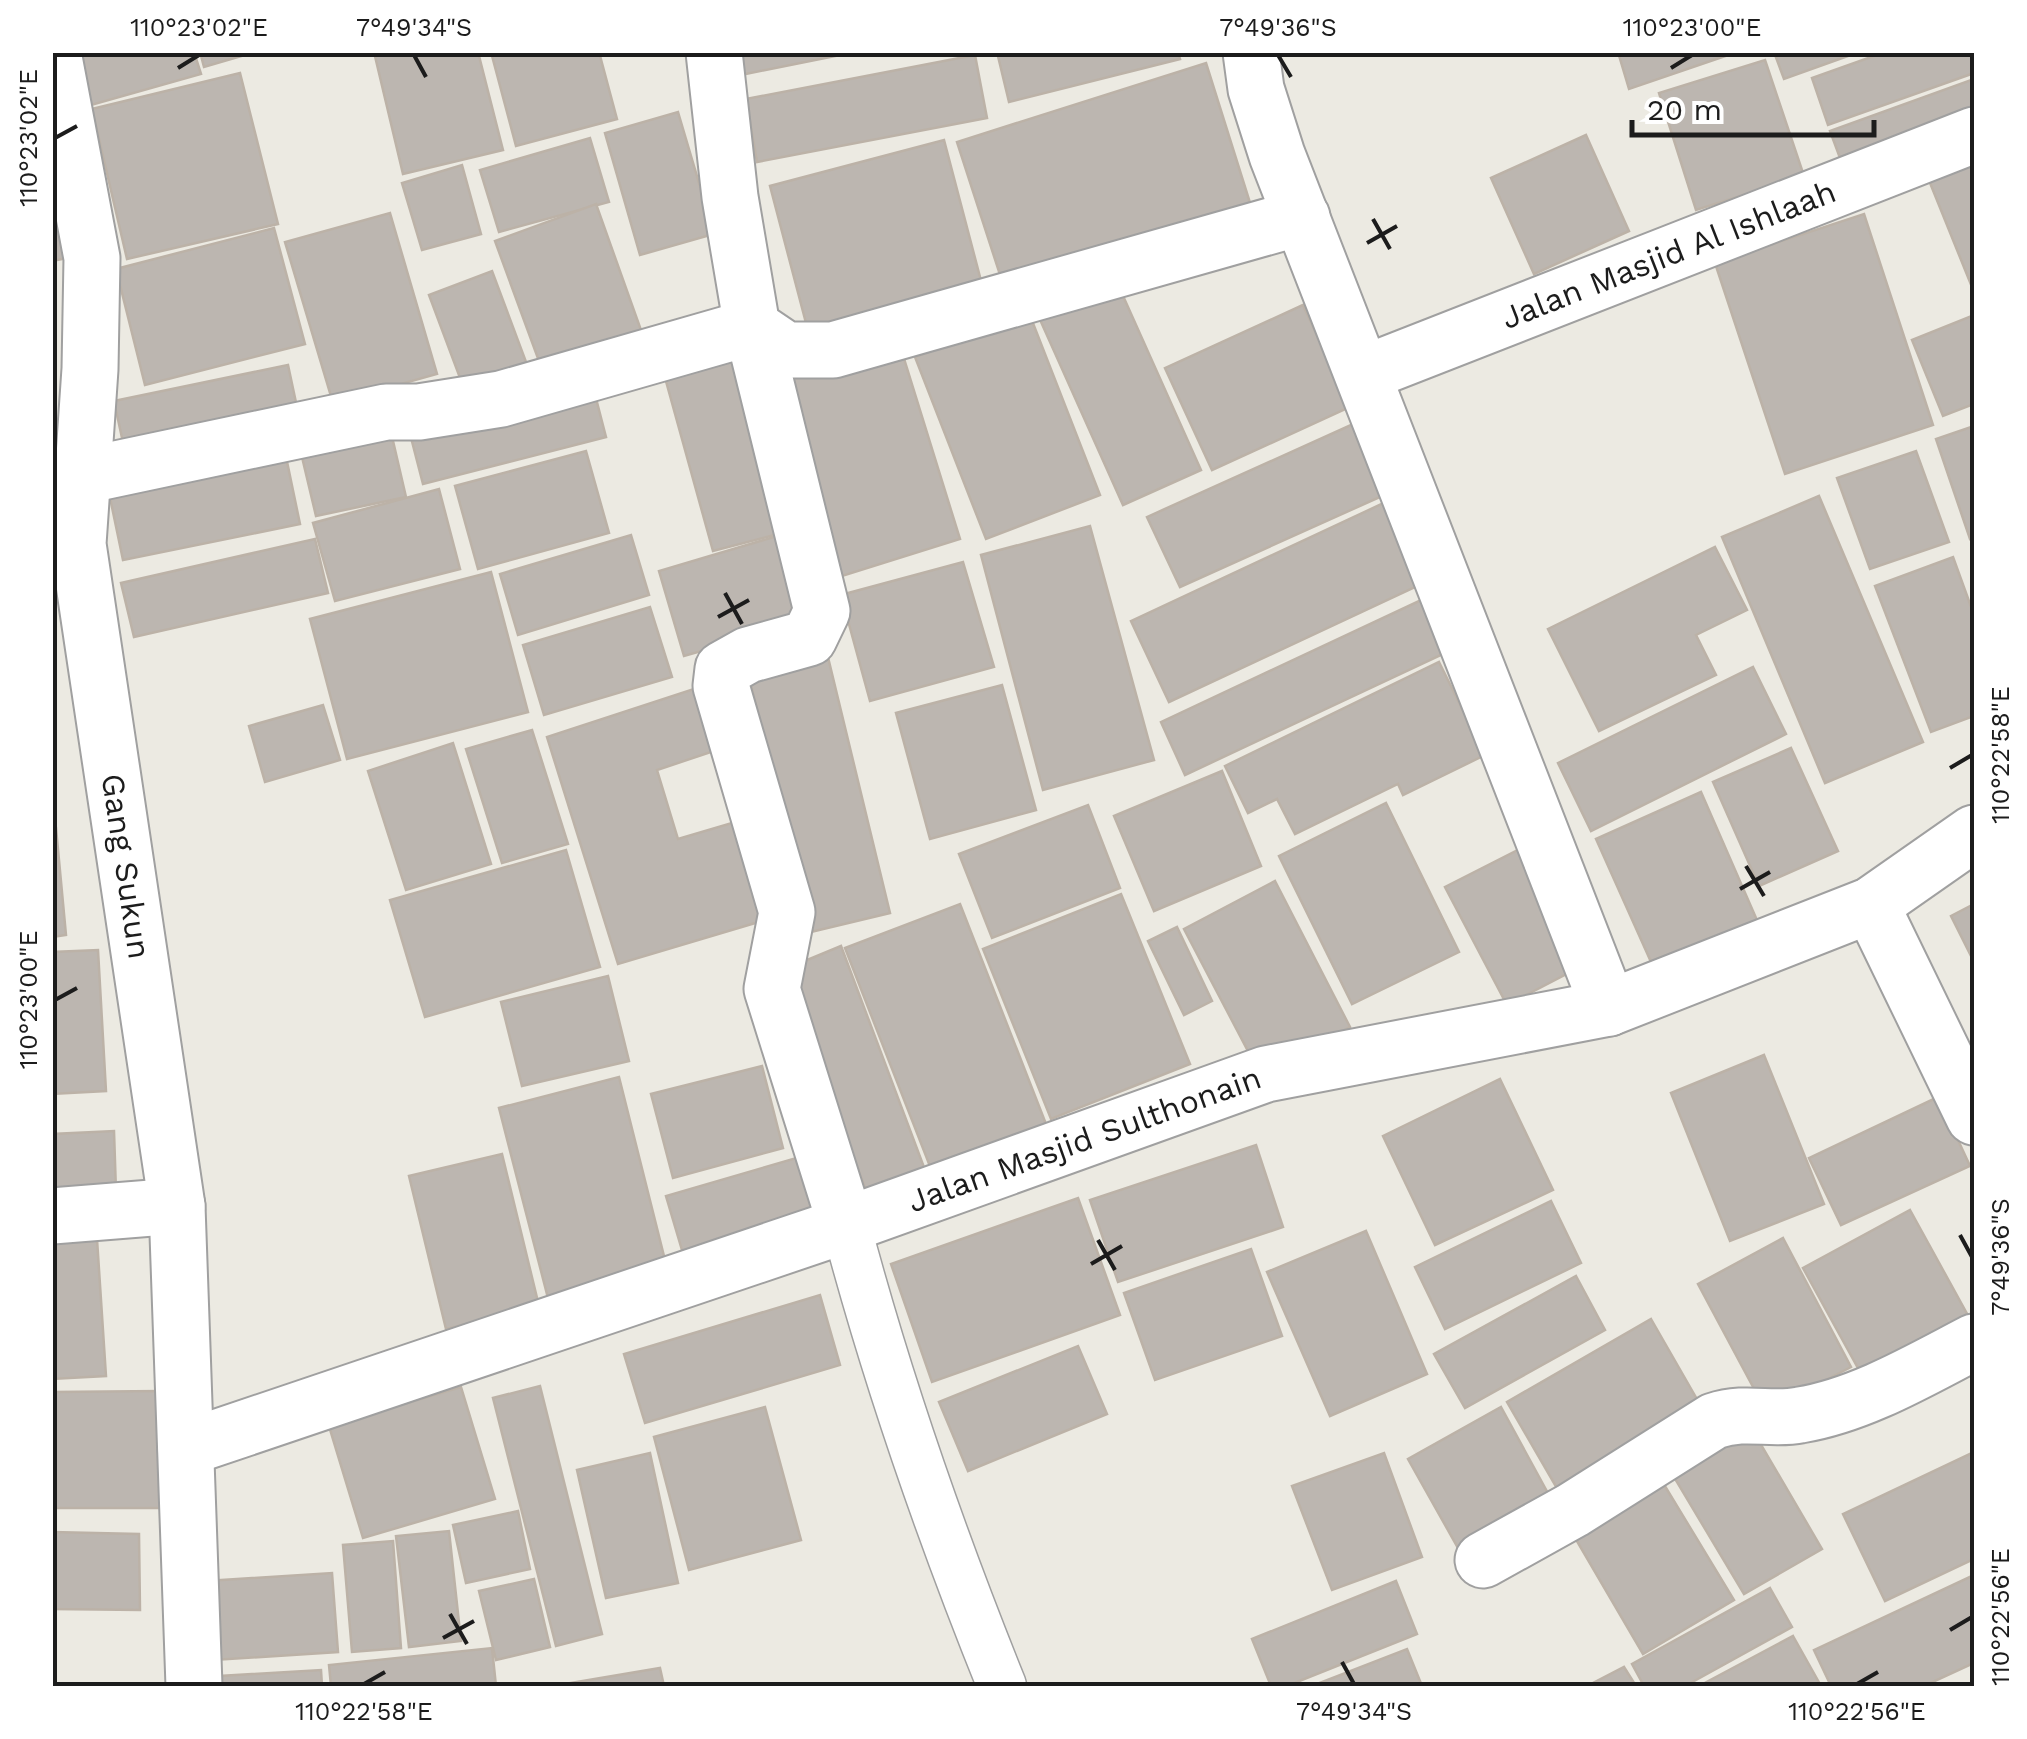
<svg xmlns="http://www.w3.org/2000/svg" width="2027" height="1739" viewBox="0 0 2027 1739" font-family="'Work Sans',sans-serif">
<rect width="100%" height="100%" fill="#eceae2"/>
<g fill="#bcb6b0" stroke="#bcb2a7" stroke-width="2.5">
<polygon points="69,52 194,52 201,74 84,107"/>
<polygon points="200,52 255,52 204,67"/>
<polygon points="374,52 478,52 503,150 403,174"/>
<polygon points="491,52 599,52 617,119 516,146"/>
<polygon points="726,52 855,52 731,77"/>
<polygon points="997,52 1178,52 1180,59 1009,102"/>
<polygon points="1618,52 1737,52 1629,89"/>
<polygon points="1774,52 1859,52 1784,79"/>
<polygon points="1885,52 1974,52 1974,73 1828,125 1812,78"/>
<polygon points="975,55 987,118 757,162 746,99"/>
<polygon points="1765,60 1804,176 1696,210 1659,93"/>
<polygon points="1206,63 1251,206 1003,284 957,142"/>
<polygon points="240,73 278,224 127,259 92,109"/>
<polygon points="1974,79 1974,132 1847,177 1830,131"/>
<polygon points="678,112 714,234 640,255 605,133"/>
<polygon points="52,113 83,255 52,261"/>
<polygon points="1586,135 1629,231 1534,274 1491,178"/>
<polygon points="590,138 609,202 499,232 480,170"/>
<polygon points="944,140 985,296 811,342 770,186"/>
<polygon points="1974,148 1974,292 1924,168"/>
<polygon points="462,165 481,234 422,250 402,183"/>
<polygon points="596,204 647,347 547,383 495,241"/>
<polygon points="390,213 437,374 333,403 285,242"/>
<polygon points="1864,214 1933,425 1785,474 1715,263"/>
<polygon points="274,228 305,344 145,385 116,269"/>
<polygon points="492,271 532,378 469,402 429,295"/>
<polygon points="1115,278 1201,470 1123,505 1037,313"/>
<polygon points="1303,305 1350,407 1212,470 1165,368"/>
<polygon points="1029,313 1100,495 986,539 915,357"/>
<polygon points="1974,315 1974,404 1943,416 1912,340"/>
<polygon points="897,336 960,539 842,576 778,374"/>
<polygon points="729,337 782,533 713,551 659,356"/>
<polygon points="288,365 301,426 127,461 114,401"/>
<polygon points="591,379 606,437 423,484 408,426"/>
<polygon points="387,415 406,497 316,516 297,436"/>
<polygon points="1371,416 1402,487 1180,587 1147,517"/>
<polygon points="1974,426 1974,537 1970,539 1936,439"/>
<polygon points="586,451 609,533 478,569 455,486"/>
<polygon points="1916,451 1949,542 1870,569 1837,478"/>
<polygon points="285,452 300,524 123,560 108,488"/>
<polygon points="439,489 460,569 335,601 313,523"/>
<polygon points="1819,496 1923,742 1825,783 1722,537"/>
<polygon points="1388,501 1426,582 1169,702 1131,621"/>
<polygon points="1090,526 1154,760 1043,790 981,555"/>
<polygon points="631,535 649,595 518,635 500,574"/>
<polygon points="777,536 803,622 684,656 659,571"/>
<polygon points="315,539 328,593 134,637 121,583"/>
<polygon points="1715,547 1747,610 1696,635 1716,675 1599,731 1548,629"/>
<polygon points="1953,557 1974,615 1974,716 1931,732 1875,586"/>
<polygon points="963,562 994,667 870,701 841,595"/>
<polygon points="491,572 528,712 347,759 310,619"/>
<polygon points="1432,595 1456,648 1185,775 1161,722"/>
<polygon points="650,607 672,677 544,715 523,645"/>
<polygon points="826,649 890,913 811,932 747,668"/>
<polygon points="1439,662 1485,755 1403,795 1398,784 1295,834 1277,799 1248,813 1225,766"/>
<polygon points="1753,667 1786,734 1591,831 1558,763"/>
<polygon points="706,685 726,747 657,770 678,839 742,820 772,918 618,964 547,737"/>
<polygon points="1002,685 1036,810 930,839 896,713"/>
<polygon points="323,705 340,760 265,782 249,726"/>
<polygon points="532,730 568,844 502,863 466,749"/>
<polygon points="453,743 491,864 406,890 368,771"/>
<polygon points="1791,748 1838,851 1759,886 1713,782"/>
<polygon points="1222,771 1261,866 1154,911 1114,816"/>
<polygon points="1701,792 1760,927 1656,973 1596,839"/>
<polygon points="1386,803 1459,952 1352,1004 1279,856"/>
<polygon points="1088,805 1120,888 992,938 959,854"/>
<polygon points="52,828 56,828 66,935 52,937"/>
<polygon points="566,850 600,967 425,1017 390,900"/>
<polygon points="1518,850 1580,967 1507,1005 1445,887"/>
<polygon points="1275,881 1350,1027 1260,1074 1184,929"/>
<polygon points="1121,894 1190,1064 1051,1119 983,949"/>
<polygon points="960,904 1046,1124 931,1169 845,948"/>
<polygon points="1974,904 1974,962 1951,916"/>
<polygon points="1177,927 1212,1001 1184,1015 1148,941"/>
<polygon points="841,946 925,1170 867,1193 783,970"/>
<polygon points="98,950 106,1091 52,1094 52,952"/>
<polygon points="608,976 629,1061 522,1086 501,1002"/>
<polygon points="1764,1055 1824,1204 1730,1241 1671,1093"/>
<polygon points="762,1066 783,1148 673,1178 651,1094"/>
<polygon points="619,1077 668,1272 549,1302 499,1108"/>
<polygon points="1500,1079 1553,1190 1435,1245 1383,1136"/>
<polygon points="1938,1097 1970,1166 1841,1225 1809,1158"/>
<polygon points="114,1131 116,1191 52,1193 52,1134"/>
<polygon points="1256,1145 1283,1227 1118,1282 1090,1200"/>
<polygon points="817,1152 838,1224 687,1267 666,1196"/>
<polygon points="502,1154 539,1306 446,1329 409,1176"/>
<polygon points="1078,1198 1120,1315 932,1382 891,1264"/>
<polygon points="1551,1201 1581,1263 1445,1329 1415,1267"/>
<polygon points="1910,1210 1971,1321 1864,1379 1803,1268"/>
<polygon points="1366,1231 1427,1374 1330,1416 1267,1272"/>
<polygon points="1783,1238 1851,1367 1766,1411 1698,1284"/>
<polygon points="97,1239 106,1376 52,1379 52,1242"/>
<polygon points="1251,1249 1282,1336 1155,1380 1124,1293"/>
<polygon points="1576,1276 1605,1330 1465,1408 1434,1354"/>
<polygon points="820,1295 840,1365 645,1423 624,1354"/>
<polygon points="1651,1319 1702,1408 1558,1490 1507,1402"/>
<polygon points="1078,1346 1107,1414 968,1471 939,1402"/>
<polygon points="540,1386 602,1634 556,1646 493,1398"/>
<polygon points="461,1387 495,1499 363,1538 329,1426"/>
<polygon points="161,1391 163,1508 52,1508 52,1392"/>
<polygon points="765,1407 801,1540 689,1570 654,1437"/>
<polygon points="1501,1407 1550,1497 1458,1548 1408,1459"/>
<polygon points="1750,1426 1822,1549 1744,1594 1671,1472"/>
<polygon points="1974,1452 1974,1559 1885,1601 1843,1514"/>
<polygon points="650,1453 678,1583 606,1598 577,1470"/>
<polygon points="1384,1453 1422,1557 1332,1590 1292,1486"/>
<polygon points="1660,1478 1734,1600 1643,1654 1571,1531"/>
<polygon points="518,1511 530,1569 466,1583 453,1525"/>
<polygon points="449,1531 461,1641 409,1647 396,1536"/>
<polygon points="52,1532 139,1534 140,1610 52,1609"/>
<polygon points="393,1541 401,1648 352,1652 343,1545"/>
<polygon points="332,1573 338,1652 214,1660 207,1581"/>
<polygon points="1974,1575 1974,1663 1924,1686 1831,1686 1814,1650"/>
<polygon points="534,1579 550,1647 496,1660 479,1591"/>
<polygon points="1396,1581 1417,1634 1287,1686 1271,1686 1252,1639"/>
<polygon points="1770,1588 1792,1627 1685,1686 1644,1686 1632,1664"/>
<polygon points="1793,1636 1821,1686 1699,1686"/>
<polygon points="492,1648 496,1686 331,1686 329,1665"/>
<polygon points="1407,1649 1422,1686 1312,1686"/>
<polygon points="1624,1667 1636,1686 1587,1686"/>
<polygon points="660,1668 664,1686 553,1686"/>
<polygon points="321,1670 322,1686 221,1686 220,1676"/>
</g>
<g fill="none" stroke-linecap="round" stroke-linejoin="round">
<g stroke="#a0a0a0" stroke-width="51">
<path id="lane" d="M846,1225C888,1383 941,1535 1002,1686"/>
</g>
<g stroke="#a0a0a0" stroke-width="59">
<g id="street">
<path id="s1" d="M53,52L92,258L90,369L78,544L177,1206L194,1686"/>
<polyline points="714,52 730,197 752,327 786,350 833,350 1302,217"/>
<polyline points="1251,52 1256,89 1277,155 1609,1008"/>
<path id="s2" d="M1363,374L1974,135"/>
<polyline points="83,476 386,412 419,412 501,399 752,327 822,611 809,638 748,655 723,669 721,686 787,912 772,989 846,1225"/>
<polyline points="1871,905 1974,1117"/>
<polyline points="52,1216 177,1206"/>
<path id="s3" d="M186,1448L846,1225L1266,1074L1609,1008L1871,905L1974,833"/>
<path d="M1483,1560L1573,1510L1714,1421C1748,1410 1769,1421 1800,1415C1861,1405 1920,1370 1974,1342"/>
</g>
</g>
<use href="#lane" stroke="#fff" stroke-width="48"/>
<use href="#street" stroke="#fff" stroke-width="55"/>
</g>
<path fill="none" stroke="#1c1c1c" stroke-width="4" d="M414,55L426,77M1278,55L1291,77M178,68L199,55M1671,68L1692,55M55,138L77,126M1373,219L1390,249M1367,243L1397,226M725,593L742,624M718,617L749,600M1950,768L1972,755M1746,866L1764,896M1740,889L1770,872M55,1000L77,988M1960,1235L1972,1257M1098,1240L1115,1270M1091,1264L1122,1246M450,1614L467,1644M1950,1630L1972,1617M443,1638L474,1621M1342,1662L1354,1684M364,1684L385,1672M1857,1684L1878,1672"/>
<g text-anchor="middle" stroke-width="8" stroke-linejoin="round" paint-order="stroke">
<g font-size="32" fill="#1c1c1c" stroke="#fff">
<text dy="11" stroke="none"><textPath href="#s2" startOffset="328">Jalan Masjid Al Ishlaah</textPath></text>
<text dy="11" stroke="none"><textPath href="#s1" startOffset="822">Gang Sukun</textPath></text>
<text dy="11" stroke="none"><textPath href="#s3" startOffset="950">Jalan Masjid Sulthonain</textPath></text>
</g>
</g>
<rect width="2027" height="1739" fill="none" stroke="#ffffff" stroke-width="110"/>
<path d="M1632 120v15h242v-15" fill="none" stroke="#1c1c1c" stroke-width="5"/>
<text x="1647" y="120" font-size="30" fill="#1c1c1c" stroke="#ffffff" stroke-width="8" paint-order="stroke">20 m</text>
<rect x="55" y="55" width="1917" height="1629" fill="none" stroke="#1c1c1c" stroke-width="4"/>
<g font-size="25" text-anchor="middle" fill="#1c1c1c">
<text x="199" y="36">110°23'02"E</text>
<text x="414" y="36">7°49'34"S</text>
<text x="1278" y="36">7°49'36"S</text>
<text x="1692" y="36">110°23'00"E</text>
<text transform="translate(28 138) rotate(-90)" y="9">110°23'02"E</text>
<text transform="translate(2000 755) rotate(-90)" y="9">110°22'58"E</text>
<text transform="translate(28 1000) rotate(-90)" y="9">110°23'00"E</text>
<text transform="translate(2000 1257) rotate(-90)" y="9">7°49'36"S</text>
<text transform="translate(2000 1617) rotate(-90)" y="9">110°22'56"E</text>
<text x="364" y="1720">110°22'58"E</text>
<text x="1354" y="1720">7°49'34"S</text>
<text x="1857" y="1720">110°22'56"E</text>
</g>
</svg>
